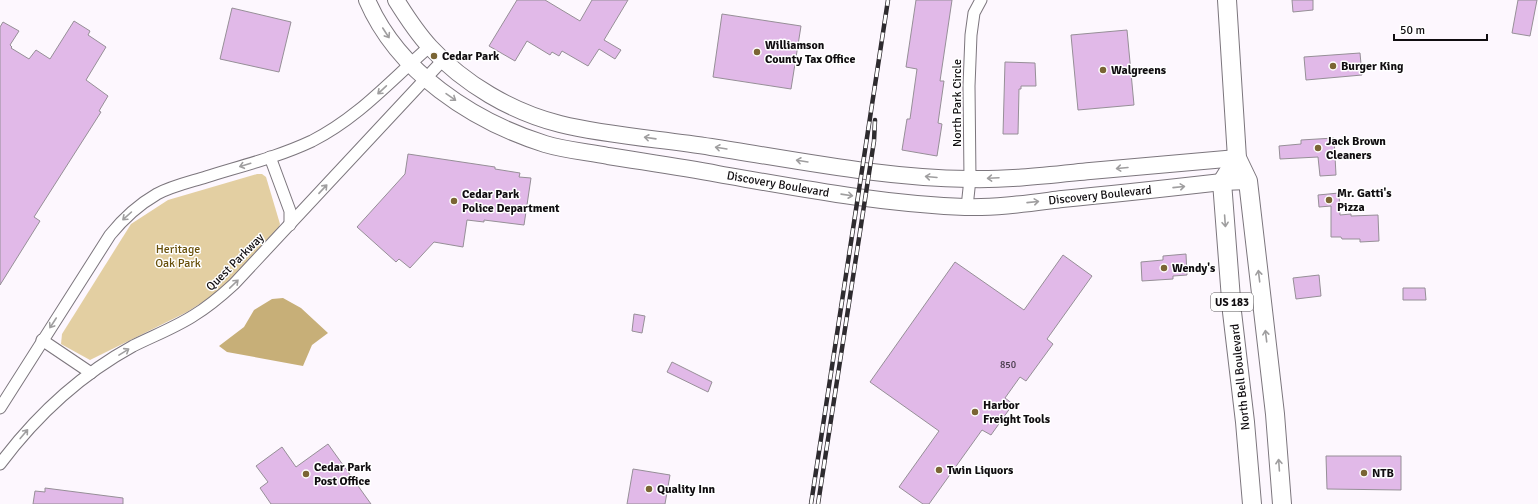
<svg xmlns="http://www.w3.org/2000/svg" width="1538" height="504" viewBox="0 0 1538 504" font-family="Signika,sans-serif">
<rect width="100%" height="100%" fill="#fdf7fe"/>
<polygon fill="#e3cfa2" points="257,174 262,174 266,177 280,224 278,229 217,293 187,312 90,360 61,344 62,334 131,224 168,200"/>
<polygon fill="#c7af78" points="283,298 301,308 328,333 312,345 303,366 227,352 219,346 244,327 254,310 272,299"/>
<g fill="#e1b9e8" stroke="#968f97">
<polygon points="517,0 545,0 580,21 592,0 628,0 604,40 621,50 615,59 599,49 588,66 562,51 559,56 552,52 550,55 527,41 515,61 489,46"/>
<polygon points="916,0 952,0 940,81 944,81 938,123 942,124 937,156 902,150 907,119 910,119 917,69 906,67"/>
<polygon points="1292,0 1313,0 1313,10 1293,12"/>
<polygon points="1518,0 1537,0 1530,36 1512,33"/>
<polygon points="232,8 291,22 279,72 220,59"/>
<polygon points="722,14 801,26 791,89 713,77"/>
<polygon points="74,21 90,31 88,35 106,47 86,80 108,96 99,111 101,112 34,217 40,221 0,285 0,27 3,22 19,31 10,45 12,47 11,48 29,59 36,50 50,59"/>
<polygon points="1127,30 1134,105 1078,110 1071,35"/>
<polygon points="1360,53 1362,75 1306,80 1304,57"/>
<polygon points="1005,62 1035,63 1036,86 1021,86 1021,89 1019,89 1018,134 1003,134"/>
<polygon points="1334,138 1336,175 1320,176 1318,157 1280,159 1279,146 1301,144 1301,140"/>
<polygon points="408,154 495,167 495,169 520,173 519,177 531,178 524,225 484,220 484,222 467,220 463,247 434,242 410,268 399,259 396,262 357,227 405,174"/>
<polygon points="1339,193 1340,215 1351,214 1351,216 1378,215 1379,241 1360,242 1360,239 1342,239 1341,237 1331,237 1331,206 1319,207 1318,195"/>
<polygon points="1186,254 1187,275 1173,276 1173,279 1142,281 1141,262 1163,260 1163,256"/>
<polygon points="1063,255 1092,276 1047,339 1053,344 1026,381 1020,377 1005,398 1013,404 991,435 982,430 929,504 923,504 899,487 939,431 870,382 955,262 1024,310"/>
<polygon points="1319,275 1321,296 1296,299 1293,278"/>
<polygon points="1403,288 1425,288 1426,300 1403,300"/>
<polygon points="634,314 645,316 642,333 632,331"/>
<polygon points="672,362 712,382 708,392 667,372"/>
<polygon points="328,444 371,504 271,504 260,488 268,482 256,466 282,447 296,467"/>
<polygon points="1326,456 1401,456 1401,490 1327,489"/>
<polygon points="633,469 670,475 665,504 627,504"/>
<polygon points="45,488 123,498 123,504 33,504 35,491 45,492"/>
</g>
<g fill="none" stroke-linecap="round" stroke-linejoin="round">
<g stroke="#7c767d" stroke-width="13">
<g id="street">
<polyline points="270,157 290,211 290,225"/>
<polyline points="967,207 970,179 969,86 971,35 974,13 981,0"/>
<polyline points="42,340 91,373"/>
<path d="M0,408L110,235C123,219 138,205 157,194C172,186 190,182 206,177C241,166 278,157 312,141C359,117 390,81 429,47"/>
<path d="M0,464C36,416 80,375 133,346C153,336 174,328 193,316C208,307 221,296 234,284L443,60"/>
</g>
</g>
<g stroke="#7c767d" stroke-width="18">
<g id="secondary">
<path d="M367,0C398,72 472,121 545,144C565,150 587,152 608,156C645,162 681,167 718,174C799,188 882,204 965,207C997,208 1030,203 1062,199C1115,194 1169,188 1222,182L1248,181"/>
<path d="M396,0C406,16 417,33 430,47C464,84 512,112 560,124C609,136 661,139 711,147C796,160 883,178 969,179C1009,180 1050,175 1090,171C1139,167 1188,162 1237,158"/>
</g>
</g>
<g stroke="#7c767d" stroke-width="20">
<g id="primary">
<polyline points="1227,0 1237,158 1248,181 1275,414 1282,504"/>
<polyline points="1237,158 1222,182 1232,312 1245,422 1252,504"/>
</g>
</g>
<use href="#street" stroke="#fff" stroke-width="11"/>
<use href="#secondary" stroke="#fff" stroke-width="16"/>
<use href="#primary" stroke="#fff" stroke-width="18"/>
<g stroke="#2e2b2f" stroke-width="4.5">
<g id="rail">
<polyline points="811,504 888,0"/>
<polyline points="818,504 874,141 875,120"/>
</g>
</g>
<use href="#rail" stroke="#fff" stroke-width="3" stroke-dasharray="9" stroke-linecap="butt"/>
</g>
<defs><path id="oneway-shaft" d="M-6 0H5M1.5-3L5.5 0L1.5 3" fill="none" stroke-width="1.6" stroke-linecap="round" stroke-linejoin="round"/></defs>
<g stroke="#9f9e9f">
<use href="#oneway-shaft" transform="translate(386 33) rotate(57)"/>
<use href="#oneway-shaft" transform="translate(382 90) rotate(137)"/>
<use href="#oneway-shaft" transform="translate(451 97) rotate(35)"/>
<use href="#oneway-shaft" transform="translate(650 138) rotate(-172)"/>
<use href="#oneway-shaft" transform="translate(721 148) rotate(-171)"/>
<use href="#oneway-shaft" transform="translate(802 161) rotate(-171)"/>
<use href="#oneway-shaft" transform="translate(245 165) rotate(163)"/>
<use href="#oneway-shaft" transform="translate(1122 168) rotate(175)"/>
<use href="#oneway-shaft" transform="translate(931 177) rotate(-175)"/>
<use href="#oneway-shaft" transform="translate(993 178) rotate(177)"/>
<use href="#oneway-shaft" transform="translate(1179 187) rotate(-6)"/>
<use href="#oneway-shaft" transform="translate(323 189) rotate(-47)"/>
<use href="#oneway-shaft" transform="translate(847 195) rotate(8)"/>
<use href="#oneway-shaft" transform="translate(1033 202) rotate(-6)"/>
<use href="#oneway-shaft" transform="translate(127 216) rotate(138)"/>
<use href="#oneway-shaft" transform="translate(1225 221) rotate(86)"/>
<use href="#oneway-shaft" transform="translate(1259 276) rotate(-97)"/>
<use href="#oneway-shaft" transform="translate(234 284) rotate(-44)"/>
<use href="#oneway-shaft" transform="translate(53 323) rotate(123)"/>
<use href="#oneway-shaft" transform="translate(1266 336) rotate(-97)"/>
<use href="#oneway-shaft" transform="translate(124 352) rotate(-32)"/>
<use href="#oneway-shaft" transform="translate(24 434) rotate(-50)"/>
<use href="#oneway-shaft" transform="translate(1279 465) rotate(-94)"/>
</g>
<g fill="#7a6534" stroke="#fff" stroke-width="1.5">
<circle cx="757" cy="52" r="4"/>
<circle cx="434" cy="56" r="4"/>
<circle cx="1333" cy="66" r="4"/>
<circle cx="1103" cy="70" r="4"/>
<circle cx="1318" cy="148" r="4"/>
<circle cx="1329" cy="200" r="4"/>
<circle cx="454" cy="201" r="4"/>
<circle cx="1164" cy="268" r="4"/>
<circle cx="975" cy="412" r="4"/>
<circle cx="939" cy="470" r="4"/>
<circle cx="1364" cy="473" r="4"/>
<circle cx="306" cy="474" r="4"/>
<circle cx="649" cy="489" r="4"/>
</g>
<g text-anchor="middle" stroke-width="3" stroke-linejoin="round" paint-order="stroke">
<g font-size="10" fill="#443846">
<text x="1008" y="368">850</text>
</g>
<rect fill="#fff" stroke="#585658" stroke-width="1" x="1211" y="293" width="42" height="18" rx="3"/>
<g font-size="11" font-weight="bold" fill="#100d10">
<text x="1232" y="306">US 183</text>
</g>
<g font-size="12" font-weight="bold" fill="#100d10" stroke="#fff" text-anchor="start">
<text x="765" y="49">Williamson<tspan x="765" dy="14">County Tax Office</tspan></text>
<text x="442" y="60">Cedar Park</text>
<text x="1341" y="70">Burger King</text>
<text x="1111" y="74">Walgreens</text>
<text x="1326" y="145">Jack Brown<tspan x="1326" dy="14">Cleaners</tspan></text>
<text x="1337" y="197">Mr. Gatti's<tspan x="1337" dy="14">Pizza</tspan></text>
<text x="462" y="198">Cedar Park<tspan x="462" dy="14">Police Department</tspan></text>
<text x="1172" y="272">Wendy's</text>
<text x="983" y="409">Harbor<tspan x="983" dy="14">Freight Tools</tspan></text>
<text x="314" y="471">Cedar Park<tspan x="314" dy="14">Post Office</tspan></text>
<text x="947" y="474">Twin Liquors</text>
<text x="1372" y="477">NTB</text>
<text x="657" y="493">Quality Inn</text>
</g>
<g font-size="12" fill="#100d10" stroke="#fff">
<text transform="translate(957 103) rotate(-90)" y="4">North Park Circle</text>
<text transform="translate(778 184) rotate(10)" y="4">Discovery Boulevard</text>
<text transform="translate(1100 195) rotate(-6)" y="4">Discovery Boulevard</text>
<text transform="translate(235 262) rotate(-45)" y="4">Quest Parkway</text>
<text transform="translate(1240 377) rotate(-96)" y="4">North Bell Boulevard</text>
</g>
<g font-size="12" fill="#674f0a" stroke="#fff">
<text x="178" y="253">Heritage<tspan x="178" dy="14">Oak Park</tspan></text>
</g>
</g>
<path d="M1394 34v6h93v-6" fill="none" stroke="#100d10" stroke-width="2"/>
<text x="1400" y="34" font-size="12" fill="#100d10" stroke="#ffffff" stroke-width="3" paint-order="stroke">50 m</text>
</svg>
